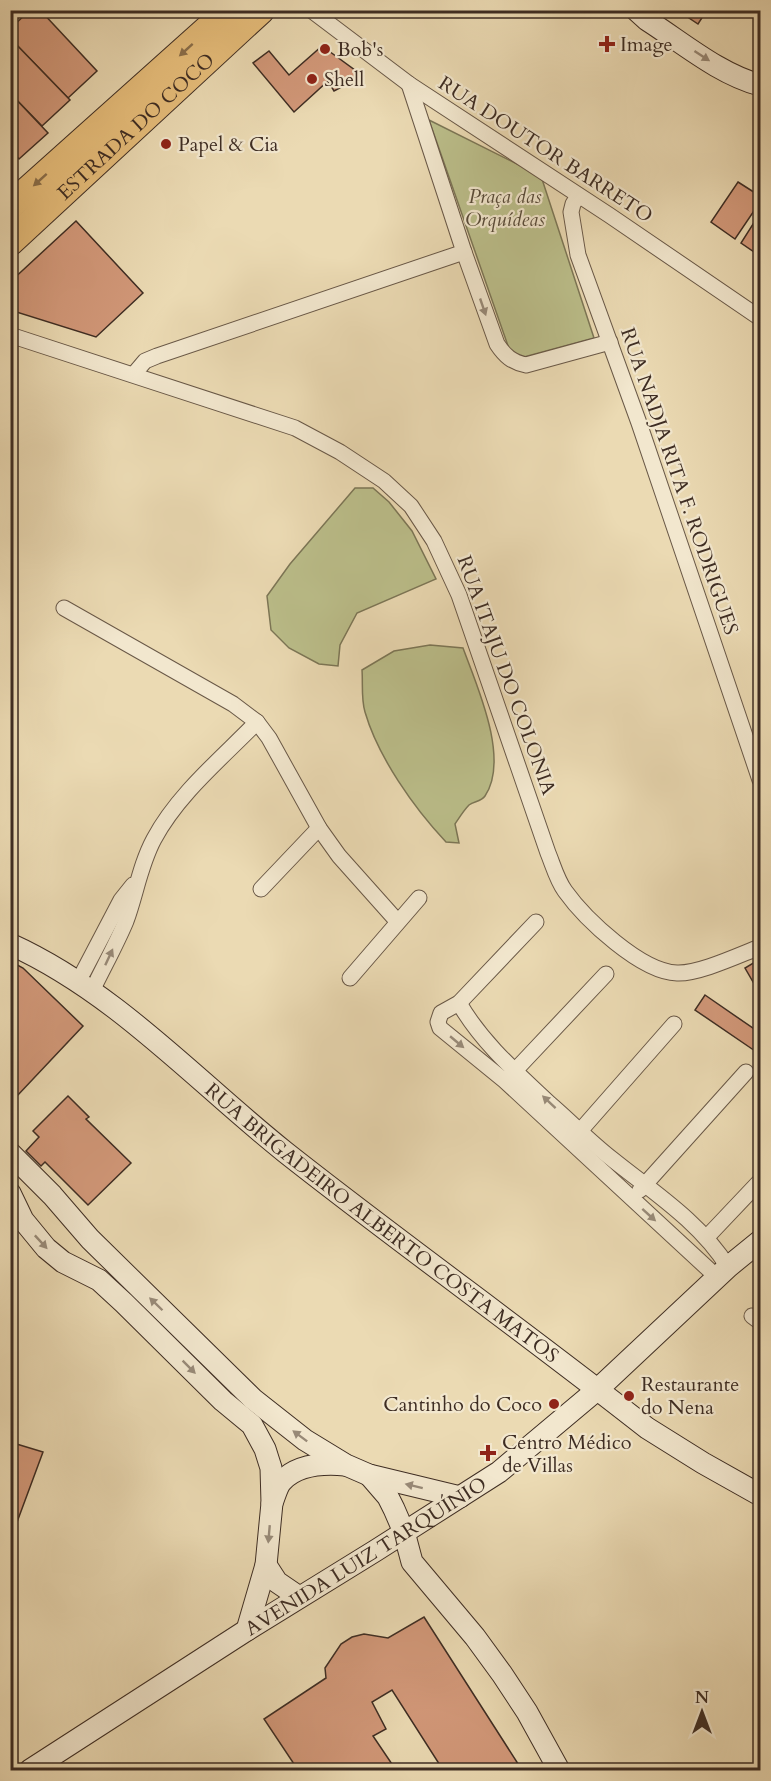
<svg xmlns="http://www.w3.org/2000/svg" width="771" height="1781" viewBox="0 0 771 1781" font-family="Cardo,serif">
<rect width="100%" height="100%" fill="#ebdab3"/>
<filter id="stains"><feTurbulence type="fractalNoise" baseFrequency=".00333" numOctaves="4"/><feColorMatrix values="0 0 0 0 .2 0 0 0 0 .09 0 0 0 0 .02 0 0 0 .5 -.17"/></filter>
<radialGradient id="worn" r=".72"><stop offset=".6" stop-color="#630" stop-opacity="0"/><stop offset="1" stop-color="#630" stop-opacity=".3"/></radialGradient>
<g fill="#bbbe8a" stroke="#7c7656" stroke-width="1.5">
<polygon points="429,120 541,176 594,338 513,360"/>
<polygon points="355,488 373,488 389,502 412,531 436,579 357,613 340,645 338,666 319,664 289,648 271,630 267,596 290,564"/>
<path d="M430,645L463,648C477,686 510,759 485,796C481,802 474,801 469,805C464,810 459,818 455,824L459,843L446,842C414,808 378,757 365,712C361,699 363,683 362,670L394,651Z"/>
</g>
<g fill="#d29879" stroke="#3e2d23" stroke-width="1.5">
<polygon points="30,10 40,10 97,71 68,98 10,38 10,29"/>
<polygon points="677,10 707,10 698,24"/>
<polygon points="10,38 70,100 42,126 10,93"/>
<polygon points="322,46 363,76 334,91 328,81 294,112 253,63 269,51 289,75"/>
<polygon points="10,93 48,133 19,159 10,149"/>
<polygon points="738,182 760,196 760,202 735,239 711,222"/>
<polygon points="760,213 760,256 741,243"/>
<polygon points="76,221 143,293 96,337 10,310 10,282"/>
<polygon points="760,959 760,994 745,968"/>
<polygon points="10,961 23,968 83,1026 17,1096 10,1090"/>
<polygon points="705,995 760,1033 760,1049 758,1053 695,1010"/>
<polygon points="68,1096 89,1117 86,1119 131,1163 88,1205 45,1162 41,1166 26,1151 39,1137 33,1131"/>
<polygon points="10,1442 43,1452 10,1541"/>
<polygon points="424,1617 522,1770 443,1770 392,1690 372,1702 386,1729 373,1736 396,1770 298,1770 264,1719 326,1678 325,1668 341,1644 352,1637 364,1634 388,1638"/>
</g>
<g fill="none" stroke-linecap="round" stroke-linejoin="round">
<g stroke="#695847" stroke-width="17">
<g id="street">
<polyline points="311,10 409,84 609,215 760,318"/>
<path d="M409,84L464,252L497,344C505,356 512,362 526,365L610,342"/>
<polyline points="578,196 573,204 571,212 578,255 639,423 760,780"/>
<path d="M10,335L295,428L340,452L384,481L411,506L434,541L459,595L548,853C553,865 557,880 565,891C585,919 641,972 677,973C699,974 739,955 760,947"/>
<polyline points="134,374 145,361 157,356 464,252"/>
<polyline points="64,608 233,704 257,722 269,738 319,828 339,856 397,921"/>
<polyline points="261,889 319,828"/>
<polyline points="536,922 459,1003 441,1013 438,1022 440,1028 505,1081 718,1278"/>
<polyline points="350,978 419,898"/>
<polyline points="78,982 121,900 133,885"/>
<path d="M92,991C103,968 116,945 126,921C136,894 140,865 154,839C178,794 222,758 257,722"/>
<path d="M459,1003C482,1043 517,1073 550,1104C571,1122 590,1142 612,1159C653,1192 700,1222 728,1267"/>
<polyline points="509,1077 606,974"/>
<polyline points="580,1131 674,1024"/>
<polyline points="640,1190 746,1072"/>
<polyline points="707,1237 760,1181"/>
<polyline points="752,1316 760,1322"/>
</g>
</g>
<g stroke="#3e2d23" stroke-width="23">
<g id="secondary">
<path d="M636,10L647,20C683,43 719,74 760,85"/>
<path id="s1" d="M10,944C116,992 196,1081 285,1152C404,1246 528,1334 647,1428L703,1463L760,1495"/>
<polyline points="10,1153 52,1195 90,1239 253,1399 305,1440 346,1465 369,1475 460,1497"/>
<polyline points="10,1193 23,1220 46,1248 63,1262 99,1280 124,1303 223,1401 252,1425 265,1449 271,1468 272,1503 266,1565 247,1630"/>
<polyline points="369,1475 388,1497 394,1509 404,1532 412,1562 475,1637 502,1674 527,1712 559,1770"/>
<path d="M272,1503C275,1496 277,1486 282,1481C298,1464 323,1463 345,1465"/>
<polyline points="266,1565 277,1582 299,1597"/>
<path id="s2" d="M30,1770L247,1630L375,1551L499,1472L598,1389L728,1267L760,1241"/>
</g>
</g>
<g stroke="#3e2d23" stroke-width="29">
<g id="highway">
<polyline points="10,206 229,10"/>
<path id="s3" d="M10,242L261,10"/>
</g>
</g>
<use href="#street" stroke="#f2e7ce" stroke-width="15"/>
<use href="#secondary" stroke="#f2e7ce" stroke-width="21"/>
<use href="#highway" stroke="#e6bd7a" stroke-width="27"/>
</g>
<defs><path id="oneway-solid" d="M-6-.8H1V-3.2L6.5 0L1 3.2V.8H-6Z" transform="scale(1.5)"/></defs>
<g fill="#8a6e4a">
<use href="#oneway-solid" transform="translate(186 50) rotate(138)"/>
<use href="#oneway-solid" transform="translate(40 180) rotate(138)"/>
</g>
<g fill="#988a78">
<use href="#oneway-solid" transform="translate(702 56) rotate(33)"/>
<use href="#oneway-solid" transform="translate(483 307) rotate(71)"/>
<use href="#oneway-solid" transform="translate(109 957) rotate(-65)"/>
<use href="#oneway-solid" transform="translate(457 1042) rotate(40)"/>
<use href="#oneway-solid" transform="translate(549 1102) rotate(-137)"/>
<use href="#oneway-solid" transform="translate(649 1215) rotate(42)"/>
<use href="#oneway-solid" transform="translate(41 1242) rotate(47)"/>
<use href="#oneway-solid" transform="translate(156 1304) rotate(-136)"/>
<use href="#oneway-solid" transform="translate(189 1367) rotate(45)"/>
<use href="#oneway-solid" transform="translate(300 1436) rotate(-143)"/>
<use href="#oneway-solid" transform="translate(414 1486) rotate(-166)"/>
<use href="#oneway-solid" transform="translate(269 1534) rotate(95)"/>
</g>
<g fill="#8f2418" stroke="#f2e7ce" stroke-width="2">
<path d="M604 35h6v6h6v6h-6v6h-6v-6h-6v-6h6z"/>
<circle cx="325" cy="49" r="6"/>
<circle cx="312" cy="79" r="6"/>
<circle cx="166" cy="144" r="6"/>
<circle cx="629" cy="1396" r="6"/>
<circle cx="554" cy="1404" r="6"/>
<path d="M485 1444h6v6h6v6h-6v6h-6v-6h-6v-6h6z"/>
</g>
<g text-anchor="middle" stroke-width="4.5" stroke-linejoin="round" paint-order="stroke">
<g font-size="20" fill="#3e2d23" stroke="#f2e7ce" text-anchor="start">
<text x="620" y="51">Image</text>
<text x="337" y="56">Bob's</text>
<text x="324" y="86">Shell</text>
<text x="178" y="151">Papel &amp; Cia</text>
<text x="641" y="1391">Restaurante<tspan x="641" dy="23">do Nena</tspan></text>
<text x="542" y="1411" text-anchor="end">Cantinho do Coco</text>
<text x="502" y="1449">Centro Médico<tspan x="502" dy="23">de Villas</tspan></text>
</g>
<g font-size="20" fill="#3e2d23" stroke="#f2e7ce">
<text dy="7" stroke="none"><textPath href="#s3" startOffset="171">ESTRADA DO COCO</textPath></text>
<text transform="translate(546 149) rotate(33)" y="7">RUA DOUTOR BARRETO</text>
<text transform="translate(680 481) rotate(71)" y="7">RUA NADJA RITA F. RODRIGUES</text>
<text transform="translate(507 675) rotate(70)" y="7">RUA ITAJU DO COLONIA</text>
<text dy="7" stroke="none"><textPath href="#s1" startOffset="466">RUA BRIGADEIRO ALBERTO COSTA MATOS</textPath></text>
<text dy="7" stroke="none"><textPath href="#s2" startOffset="398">AVENIDA LUIZ TARQUÍNIO</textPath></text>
</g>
<g font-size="20" font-style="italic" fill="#574a38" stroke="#f2e7ce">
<text x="505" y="203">Praça das<tspan x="505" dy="23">Orquídeas</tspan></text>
</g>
</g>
<rect width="771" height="1781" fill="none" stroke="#ebdab3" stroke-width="36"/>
<rect x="12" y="12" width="747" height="1757" fill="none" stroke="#3e2d23" stroke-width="3"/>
<rect x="18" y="18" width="735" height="1745" fill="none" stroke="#3e2d23" stroke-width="1.5"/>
<g transform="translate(702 1712)" stroke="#f2e7ce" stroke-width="4.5" paint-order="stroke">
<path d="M0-4.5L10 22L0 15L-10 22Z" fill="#3e2d23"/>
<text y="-9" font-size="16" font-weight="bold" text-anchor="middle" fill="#3e2d23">N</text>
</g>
<rect width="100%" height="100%" filter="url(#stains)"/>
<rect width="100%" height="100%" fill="url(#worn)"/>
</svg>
